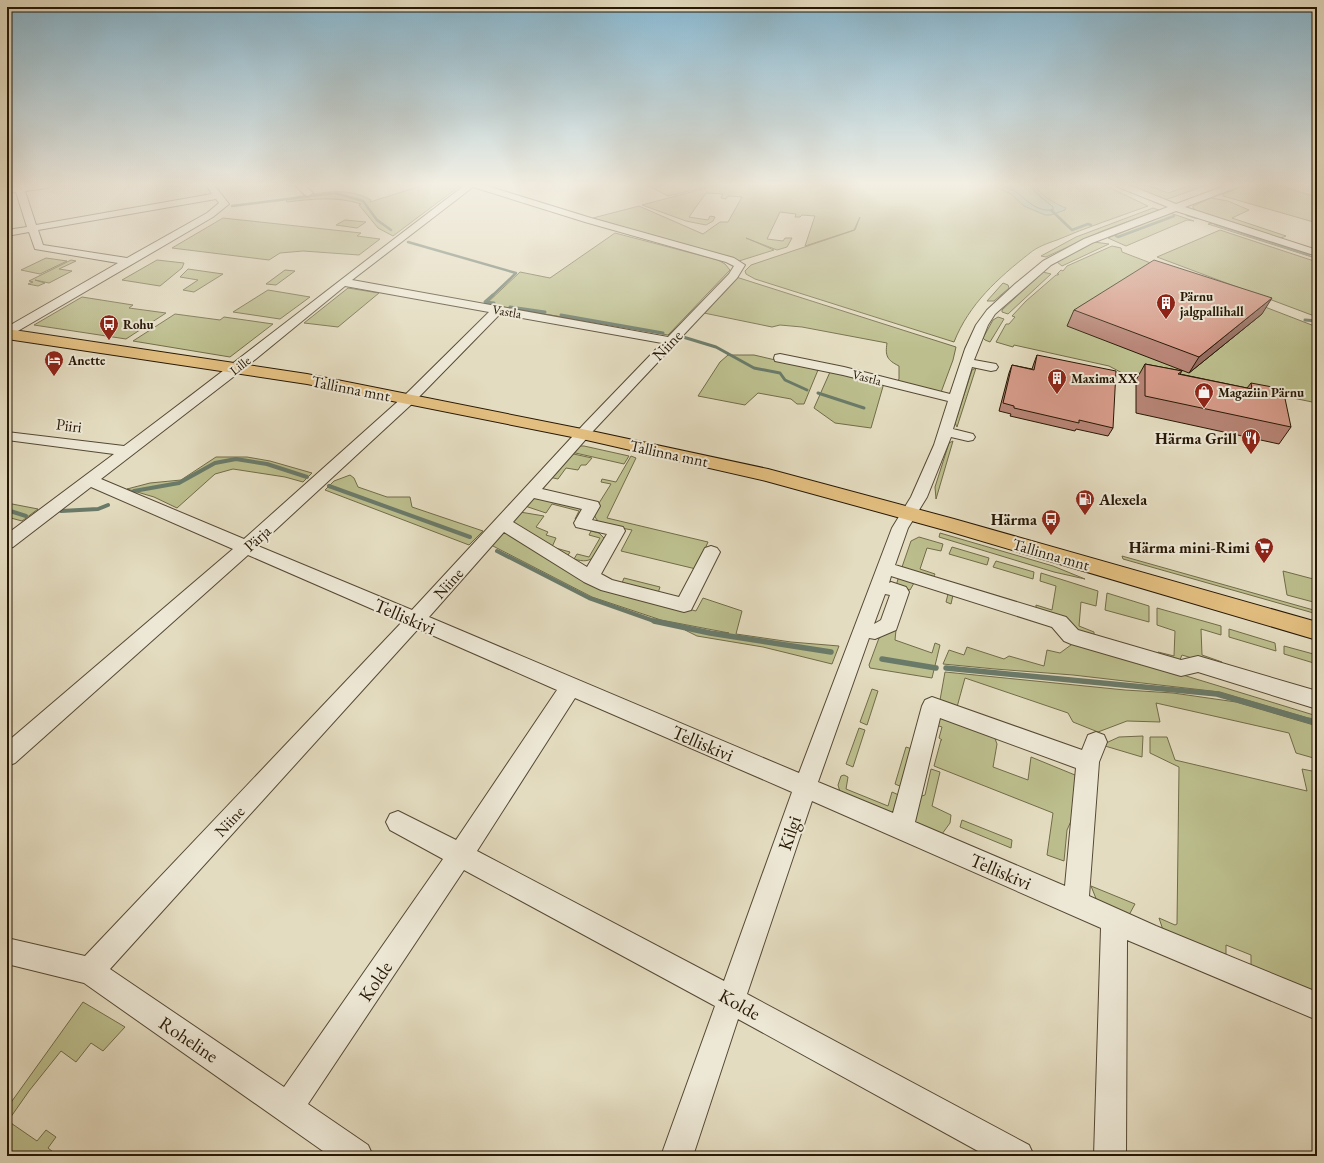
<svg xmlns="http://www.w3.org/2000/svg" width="1324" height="1163" viewBox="0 0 1324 1163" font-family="'EB Garamond',serif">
<rect width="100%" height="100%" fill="#e4dcc0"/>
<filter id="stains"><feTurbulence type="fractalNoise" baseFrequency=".005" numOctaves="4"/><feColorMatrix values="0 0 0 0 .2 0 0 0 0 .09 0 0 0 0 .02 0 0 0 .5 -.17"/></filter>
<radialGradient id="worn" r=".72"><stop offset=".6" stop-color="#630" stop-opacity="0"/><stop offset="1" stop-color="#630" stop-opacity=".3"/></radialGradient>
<g fill="#bcbe8d" stroke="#726b49">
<path d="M424,185H461L393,236L378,228L359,205L361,204C336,196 312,199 287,202L286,199C314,194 346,185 371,200L370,202Z"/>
<polygon points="647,185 714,185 668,196"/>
<path d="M718,185H1104L1148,206C1118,217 1087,227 1057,240C1048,243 1037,247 1030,253C998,278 969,304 954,342L755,279L746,274L745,271L751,265L855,230L860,217L854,230L805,246L815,216L802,215L800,217H795L796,214L780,212L767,239L783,241L785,238H792L787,247L777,250L746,238L774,250L739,261L593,218L639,206L703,234L720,222H728L742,197L728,196L726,199L721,198L723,194L706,193L689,217L708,220L710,216L715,217L713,221L706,225L686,221L642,205Z"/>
<polygon points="1130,185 1148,185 1168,193 1192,185 1207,185 1165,200 1130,187"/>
<polygon points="1246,185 1276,185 1317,197 1317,223 1223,196 1223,194"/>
<polygon points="1211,198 1228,201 1249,210 1232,218 1286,236 1281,238 1274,237 1200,213 1193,208 1193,206"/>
<polygon points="1153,208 1159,210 1102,231 1046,257 1041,256 1076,237"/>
<polygon points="1170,213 1194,221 1187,220 1126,246 1108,238"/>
<polygon points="223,218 361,233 357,236 380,239 359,255 303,251 280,253 269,260 172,248"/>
<polygon points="345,220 366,222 357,228 336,225"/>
<polygon points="1213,223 1217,223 1316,256 1312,257 1208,224"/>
<polygon points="1220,230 1317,262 1317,317 1157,257"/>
<polygon points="615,233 718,260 725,264 730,270 668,335 486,304 520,272 550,278"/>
<polygon points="1094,242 1109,244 1062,266 1057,262"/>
<polygon points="1112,246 1121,248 1122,252 1317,327 1317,403 1264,392 1170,377 1137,373 1124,374 1109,366 1014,345 1013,347 996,342 1006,324 1009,324 1015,317 1012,316 1026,301 1056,275 1058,275 1059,274 1057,274 1061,270 1063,271 1067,266"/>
<polygon points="46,258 67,261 40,274 21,270"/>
<polygon points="71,260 76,261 59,269 72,271 49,283 35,280 45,283 38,286 28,284 33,282 29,281"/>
<polygon points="157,260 184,263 182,268 160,286 122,280"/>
<polygon points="188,269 223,274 194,292 183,290 198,280 180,277"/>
<polygon points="285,270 295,271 276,285 266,284"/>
<polygon points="1043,272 1051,274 1008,314 1002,312 1002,310"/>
<path d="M733,276L956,347L953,360L940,395L896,384L899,379V366C887,360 885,356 887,343L802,327L780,325L772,327L699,312Z"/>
<polygon points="1003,283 1008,285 1009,288 994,301 987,301"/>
<polygon points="348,288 379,293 338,327 304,323"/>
<polygon points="268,290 310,297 280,319 233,312"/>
<polygon points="82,297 133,305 129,308 166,313 126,339 34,325"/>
<polygon points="175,314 220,320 224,317 273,324 230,357 133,341"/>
<polygon points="998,317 1004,319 990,342 985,340 983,338 993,320"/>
<polygon points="728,355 754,355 818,370 804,404 797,404 791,399 758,393 745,405 698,396 720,362"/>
<polygon points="976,368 957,427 955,423 972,370"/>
<polygon points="830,372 884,383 871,428 835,423 814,408"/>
<polygon points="953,441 936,499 935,487 949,443"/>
<polygon points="576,446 584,446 629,456 624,464 571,452"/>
<polygon points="569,453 592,458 586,465 581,465 578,470 566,468 558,479 549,477"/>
<polygon points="631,456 636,458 607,518 708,542 696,569 621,551 632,530 600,524 595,517 594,511 611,484 601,482 602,479 616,482"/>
<polygon points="216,457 247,457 270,461 312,473 303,482 285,477 233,469 215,474 177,508 154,497 127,489 150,483 181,480"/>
<polygon points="350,475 354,478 358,487 387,497 410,497 412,507 483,531 469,545 325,490 334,481"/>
<polygon points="536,497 579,508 582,513 578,519 575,519 579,511 552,504 546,513 525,506 532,498"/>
<polygon points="7,503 38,509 22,521 7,517"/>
<polygon points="520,512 544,516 536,527 548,532 546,535 556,538 552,547 570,552 567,557 516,524 512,520"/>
<polygon points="505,529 632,595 696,611 703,598 742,611 736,634 791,642 839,646 832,664 763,647 697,636 685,630 729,633 661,620 592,597 491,545"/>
<path d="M591,531L599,533L605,539C595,555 594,565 574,559L577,554L589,557L600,538L589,535Z"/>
<polygon points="940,533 1053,566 1085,579 1054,572 939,537"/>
<polygon points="919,537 943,544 941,551 927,548 920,569 935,574 933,578 902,567 911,541"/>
<polygon points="952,547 989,558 987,565 949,554"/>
<polygon points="1122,556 1317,611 1317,614 1123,559"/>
<polygon points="996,561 1034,572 1033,579 993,567"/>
<polygon points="1283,571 1317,580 1317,603 1287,595"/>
<polygon points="1041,573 1098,591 1096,606 1081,602 1079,626 1094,632 1094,638 1083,635 1069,621 1036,610 1036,605 1052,610 1056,586 1040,581"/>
<polygon points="902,577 953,595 951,604 946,602 948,594 914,583 910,590 896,586 898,579"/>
<polygon points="624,578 660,587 658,593 622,583"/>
<polygon points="1107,593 1149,606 1149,622 1105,610"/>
<polygon points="1157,608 1221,626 1221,635 1201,629 1202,655 1222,662 1222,667 1182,655 1179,662 1158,656 1158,652 1174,656 1175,631 1157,625"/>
<polygon points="1229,629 1275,643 1276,651 1229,637"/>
<polygon points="891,630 896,630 895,640 932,653 935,643 940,645 932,678 870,668 869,665 879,638"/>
<polygon points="1075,642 1317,716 1317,719 1308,718 1220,692 1073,675 995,669 943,664 949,650 964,655 967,647 1004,659 1009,656 1044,666 1047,650 1060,653"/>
<polygon points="1284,646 1317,655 1317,664 1284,654"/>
<polygon points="945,672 1125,690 1173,693 1236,702 1317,726 1317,759 1296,753 1289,733 1156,703 1160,722 1127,721 1098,732 1073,722 1068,713 965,678 957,707 940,700"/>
<polygon points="872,689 878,691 867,725 860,722"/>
<polygon points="941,716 994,736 997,744 993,767 1028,780 1031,757 1075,775 1080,782 1082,797 1067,830 1064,861 1047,855 1053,813 934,766 941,740 942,740 939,738 942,727 932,724"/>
<polygon points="859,728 865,730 853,767 846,764"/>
<polygon points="1143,736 1142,757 1105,746 1106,743 1119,737"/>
<polygon points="1150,737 1167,737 1175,760 1307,791 1302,769 1317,772 1317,995 1251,967 1251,955 1226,945 1226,956 1163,930 1159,918 1175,925 1177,924 1179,767 1150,753"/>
<polygon points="906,747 912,749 902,787 895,784"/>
<polygon points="931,769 940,772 932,806 951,815 950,823 942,834 917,825 909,814 912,799 925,795"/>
<polygon points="844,775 848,777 846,789 888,806 892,792 901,796 898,809 892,815 840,792 838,785 841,776"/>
<polygon points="962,820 1012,840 1011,848 960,827"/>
<polygon points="1091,886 1135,904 1129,915 1097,901"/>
<polygon points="83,1002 125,1027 103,1051 91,1043 76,1062 61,1051 29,1091 8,1121 37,1141 46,1130 56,1137 48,1148 58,1156 7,1156 7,1108"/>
</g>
<path fill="#97bcac" stroke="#6a7a69" d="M992,185H1036C1038,194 1057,205 1066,208L1065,210L1051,215H1045L1024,206L1011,194Z"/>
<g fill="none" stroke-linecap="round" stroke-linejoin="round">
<path stroke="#5f6a58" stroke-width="1" d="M1000,185C1005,187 1010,189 1015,191C1027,200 1036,212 1053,210V207L1035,192L1033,185"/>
<g stroke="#6a7a69" stroke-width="2.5">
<polyline points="232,206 335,193 363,201 377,220 391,230"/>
<polyline points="1051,210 1072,230 1088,224 1091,225"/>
<polyline points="1187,215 1197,218"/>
<polyline points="1215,224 1309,255"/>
<polyline points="1116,236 1118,237 1174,216"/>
<polyline points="408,242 516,273 492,296"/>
</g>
<g stroke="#6a7a69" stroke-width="3">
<polyline points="493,295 485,302 494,303"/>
<polyline points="510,307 545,312"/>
<polyline points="561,315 663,333"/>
<polyline points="1305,320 1317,321"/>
<polyline points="683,337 716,347 754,368 780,373 785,380 807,390"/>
<polyline points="818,393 864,408"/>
</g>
<g stroke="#6a7a69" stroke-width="4">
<polyline points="329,486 470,537"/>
<polyline points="134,491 179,483 215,463 236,459 267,464 307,477"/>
<polyline points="7,510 26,516"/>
<polyline points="61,511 98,509 108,505"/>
<polyline points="497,551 589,598 657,622"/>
</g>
<g stroke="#6a7a69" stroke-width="5.5">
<polyline points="654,621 710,633 831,652"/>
<polyline points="882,659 936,668"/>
<polyline points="946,668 1217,694 1317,723"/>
</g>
<g stroke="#564934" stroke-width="2">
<g id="minor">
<path d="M14,185H52L48,188L25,191L36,225L212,194L206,185H214L229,204L213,217L11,335L7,336V327L118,263L35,249L29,232L7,236V230L27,227L16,192L7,193V189L14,187ZM216,199L219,203L207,213L127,258L43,245L38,230Z"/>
<polygon points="295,185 304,185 313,193 308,196 305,195"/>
<path d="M465,185H484L591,218L734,258L745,265L737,278L594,430L542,489L598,502L600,506L592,520L623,527L625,531L601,574L612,580L679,597L705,548L711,546L717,548L720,552L691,610L684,612L601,590L584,582L504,532L429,617L799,773L892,528L911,497L934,445L948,401L843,375L775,361L774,358L775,355L780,354L844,367L950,394L965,349L976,325L987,310L1015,284L1043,261L1084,239L1168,207L1118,187L1117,185H1129L1176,204L1227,185H1239L1238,187L1185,207L1317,250V256L1176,211L1092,243L1051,265L995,314L988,325L974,360L996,364L998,367L996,370L991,371L972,367L953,429L973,434L975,437L973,440L968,441L951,437L927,497L908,528L895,565L1066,617L1078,630L1181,660L1198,656L1317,691V709L1198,672L1181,676L1071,644L1064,641L1052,627L891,576L889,583L891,582L906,587L909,592L896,630L875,639L869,638L818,782L893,813L922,706L925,700L932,697L1082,750L1088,735L1096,732L1104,735L1107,742L1099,762L1089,896L1156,926L1317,992V1020L1127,940L1126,1156H1094L1101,928L812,801L747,994L1029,1145L1034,1156H987L738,1019L693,1156H661L715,1006L464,870L308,1104L368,1145L373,1156H330L84,983L7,964V938L85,956L402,622L248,555L15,763L7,766V742L233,549L91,487L13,547L7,549V534L114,454L7,440V432L124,446C239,360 351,271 465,185ZM473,187L585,222L726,262L734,266L729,274L668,337L352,280ZM345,286L489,312L404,396L244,539L101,479L241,371ZM500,314L662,343L584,424L412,610L258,546L414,402ZM534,498L582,509L574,523L576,527L607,534L587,567L513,522ZM885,594L890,595L881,620L874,624ZM418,629L557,690L456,840L398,811L390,814L386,822L390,830L443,859L284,1087L110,969ZM575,698L792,792L724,981L477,851ZM940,718L1076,768L1065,886L915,822Z"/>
</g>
</g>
<g stroke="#271805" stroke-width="2">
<polygon id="major" points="7,329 307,374 582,429 768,469 954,519 1317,622 1317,640 948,531 766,481 582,439 307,384 7,339"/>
</g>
<use href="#minor" fill="#ede8d6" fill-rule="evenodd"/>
<use href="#major" fill="#e2be80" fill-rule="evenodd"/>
</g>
<g fill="#b78475" stroke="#271805">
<polygon points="1074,310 1262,314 1189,373 1067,326"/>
<polygon points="1037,355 1113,428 1108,436 1076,429 1075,431 1010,416 1011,414 999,411 1009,373 1012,365 1032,369 1034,363"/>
<polygon points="1145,364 1182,371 1180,374 1247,388 1251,383 1291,427 1279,444 1136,413 1136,380"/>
</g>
<polygon fill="#956c5f" stroke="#271805" points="1272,298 1262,314 1189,373 1199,357"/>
<g fill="#d59a88" stroke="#271805">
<polygon points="1154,260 1272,298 1199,357 1074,310"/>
<polygon points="1037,355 1116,371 1113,428 1079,420 1079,423 1014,408 1014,406 1003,403 1012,365 1034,370"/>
<polygon points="1145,364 1182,371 1178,374 1252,389 1251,383 1283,389 1291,427 1145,396"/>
</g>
<linearGradient id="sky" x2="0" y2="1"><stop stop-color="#87b7d0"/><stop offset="0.53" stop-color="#f3efe3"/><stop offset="1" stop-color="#f3efe3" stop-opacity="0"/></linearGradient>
<rect width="1324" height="348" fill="url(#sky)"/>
<defs>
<g id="building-pin" transform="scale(1)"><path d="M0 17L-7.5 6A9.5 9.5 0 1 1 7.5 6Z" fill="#8f2418" stroke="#ede8d6"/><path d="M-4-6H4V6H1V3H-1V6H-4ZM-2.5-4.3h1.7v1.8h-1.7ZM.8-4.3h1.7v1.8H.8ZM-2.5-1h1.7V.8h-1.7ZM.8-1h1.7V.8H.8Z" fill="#fff"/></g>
<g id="bus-pin" transform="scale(1)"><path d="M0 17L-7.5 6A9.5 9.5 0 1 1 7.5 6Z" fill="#8f2418" stroke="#ede8d6"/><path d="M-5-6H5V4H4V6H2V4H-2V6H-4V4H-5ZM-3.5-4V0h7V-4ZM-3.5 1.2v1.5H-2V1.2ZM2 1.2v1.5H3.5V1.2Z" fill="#fff"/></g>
<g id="hotel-pin" transform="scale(1)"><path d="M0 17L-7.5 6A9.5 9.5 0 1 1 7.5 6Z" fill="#8f2418" stroke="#ede8d6"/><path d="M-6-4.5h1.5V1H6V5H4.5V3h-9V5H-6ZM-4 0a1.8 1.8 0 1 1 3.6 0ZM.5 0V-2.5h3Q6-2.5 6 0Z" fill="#fff"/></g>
<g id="shop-pin" transform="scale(1)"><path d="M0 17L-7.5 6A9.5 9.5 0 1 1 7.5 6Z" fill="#8f2418" stroke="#ede8d6"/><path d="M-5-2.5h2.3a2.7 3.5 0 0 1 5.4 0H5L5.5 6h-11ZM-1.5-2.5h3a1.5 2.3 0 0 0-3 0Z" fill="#fff"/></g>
<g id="restaurant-pin" transform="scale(1)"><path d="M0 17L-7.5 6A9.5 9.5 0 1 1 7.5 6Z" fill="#8f2418" stroke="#ede8d6"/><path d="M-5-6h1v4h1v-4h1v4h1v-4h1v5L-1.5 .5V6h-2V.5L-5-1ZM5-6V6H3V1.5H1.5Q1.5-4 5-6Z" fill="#fff"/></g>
<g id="fuel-pin" transform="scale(1)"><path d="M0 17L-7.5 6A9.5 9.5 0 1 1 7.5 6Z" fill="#8f2418" stroke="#ede8d6"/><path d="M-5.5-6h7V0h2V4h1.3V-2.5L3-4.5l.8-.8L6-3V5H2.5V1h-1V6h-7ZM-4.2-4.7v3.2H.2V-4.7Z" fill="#fff"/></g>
<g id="supermarket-pin" transform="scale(1)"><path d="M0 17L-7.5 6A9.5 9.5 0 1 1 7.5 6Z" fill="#8f2418" stroke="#ede8d6"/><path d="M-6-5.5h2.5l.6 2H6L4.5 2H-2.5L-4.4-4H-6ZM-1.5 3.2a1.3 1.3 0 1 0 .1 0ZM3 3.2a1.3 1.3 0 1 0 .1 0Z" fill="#fff"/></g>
</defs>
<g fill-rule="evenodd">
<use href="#building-pin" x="1166" y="303"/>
<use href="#bus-pin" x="109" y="324"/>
<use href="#hotel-pin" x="54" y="360"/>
<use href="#building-pin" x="1057" y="378"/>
<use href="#shop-pin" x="1204" y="392"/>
<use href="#restaurant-pin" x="1251" y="438"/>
<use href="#fuel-pin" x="1085" y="499"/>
<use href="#bus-pin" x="1051" y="519"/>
<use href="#supermarket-pin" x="1264" y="547"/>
</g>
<g text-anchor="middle" stroke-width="4" stroke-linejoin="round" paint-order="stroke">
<g font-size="13" font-weight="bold" fill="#271805" stroke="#ede8d6" text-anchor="start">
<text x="1180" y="301">Pärnu<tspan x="1180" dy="15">jalgpallihall</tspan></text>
<text x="123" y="329">Rohu</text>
<text x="68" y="365">Anette</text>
<text x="1071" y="383">Maxima XX</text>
<text x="1218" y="397">Magaziin Pärnu</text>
</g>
<g font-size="13" fill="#271805" stroke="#ede8d6">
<text transform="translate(507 311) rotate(10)" y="5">Vastla</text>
<text transform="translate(240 365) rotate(-38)" y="5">Lille</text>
<text transform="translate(867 377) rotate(14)" y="5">Vastla</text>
</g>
<g font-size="16" fill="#271805" stroke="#ede8d6">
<text transform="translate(667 345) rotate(-46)" y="6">Niine</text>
<text transform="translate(351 388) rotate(11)" y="6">Tallinna mnt</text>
<text transform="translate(69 425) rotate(7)" y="6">Piiri</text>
<text transform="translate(669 453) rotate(12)" y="6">Tallinna mnt</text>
<text transform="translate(257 538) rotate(-42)" y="6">Pärja</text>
<text transform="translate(1051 554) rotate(16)" y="6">Tallinna mnt</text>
<text transform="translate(448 583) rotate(-48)" y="6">Niine</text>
<text transform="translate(229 821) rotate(-47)" y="6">Niine</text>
</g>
<g font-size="16" font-weight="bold" fill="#271805" stroke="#ede8d6" text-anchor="end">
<text x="1237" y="444">Härma Grill</text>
<text x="1099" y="505" text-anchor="start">Alexela</text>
<text x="1037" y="525">Härma</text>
<text x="1250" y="553">Härma mini-Rimi</text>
</g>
<g font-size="19" fill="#271805" stroke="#ede8d6">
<text transform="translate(405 616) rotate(23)" y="7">Telliskivi</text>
<text transform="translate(703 743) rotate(23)" y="7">Telliskivi</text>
<text transform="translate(789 833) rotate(-71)" y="7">Kilgi</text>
<text transform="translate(1001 871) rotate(23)" y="7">Telliskivi</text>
<text transform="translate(375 981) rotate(-56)" y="7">Kolde</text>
<text transform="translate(740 1004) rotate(29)" y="7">Kolde</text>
<text transform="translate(189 1039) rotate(34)" y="7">Roheline</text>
</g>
</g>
<rect width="1324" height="1163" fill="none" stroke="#e4dcc0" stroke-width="24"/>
<rect x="8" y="8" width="1308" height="1147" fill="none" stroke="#271805" stroke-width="2"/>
<rect x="12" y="12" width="1300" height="1139" fill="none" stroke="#271805"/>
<rect width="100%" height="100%" filter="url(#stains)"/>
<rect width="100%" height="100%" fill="url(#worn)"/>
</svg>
